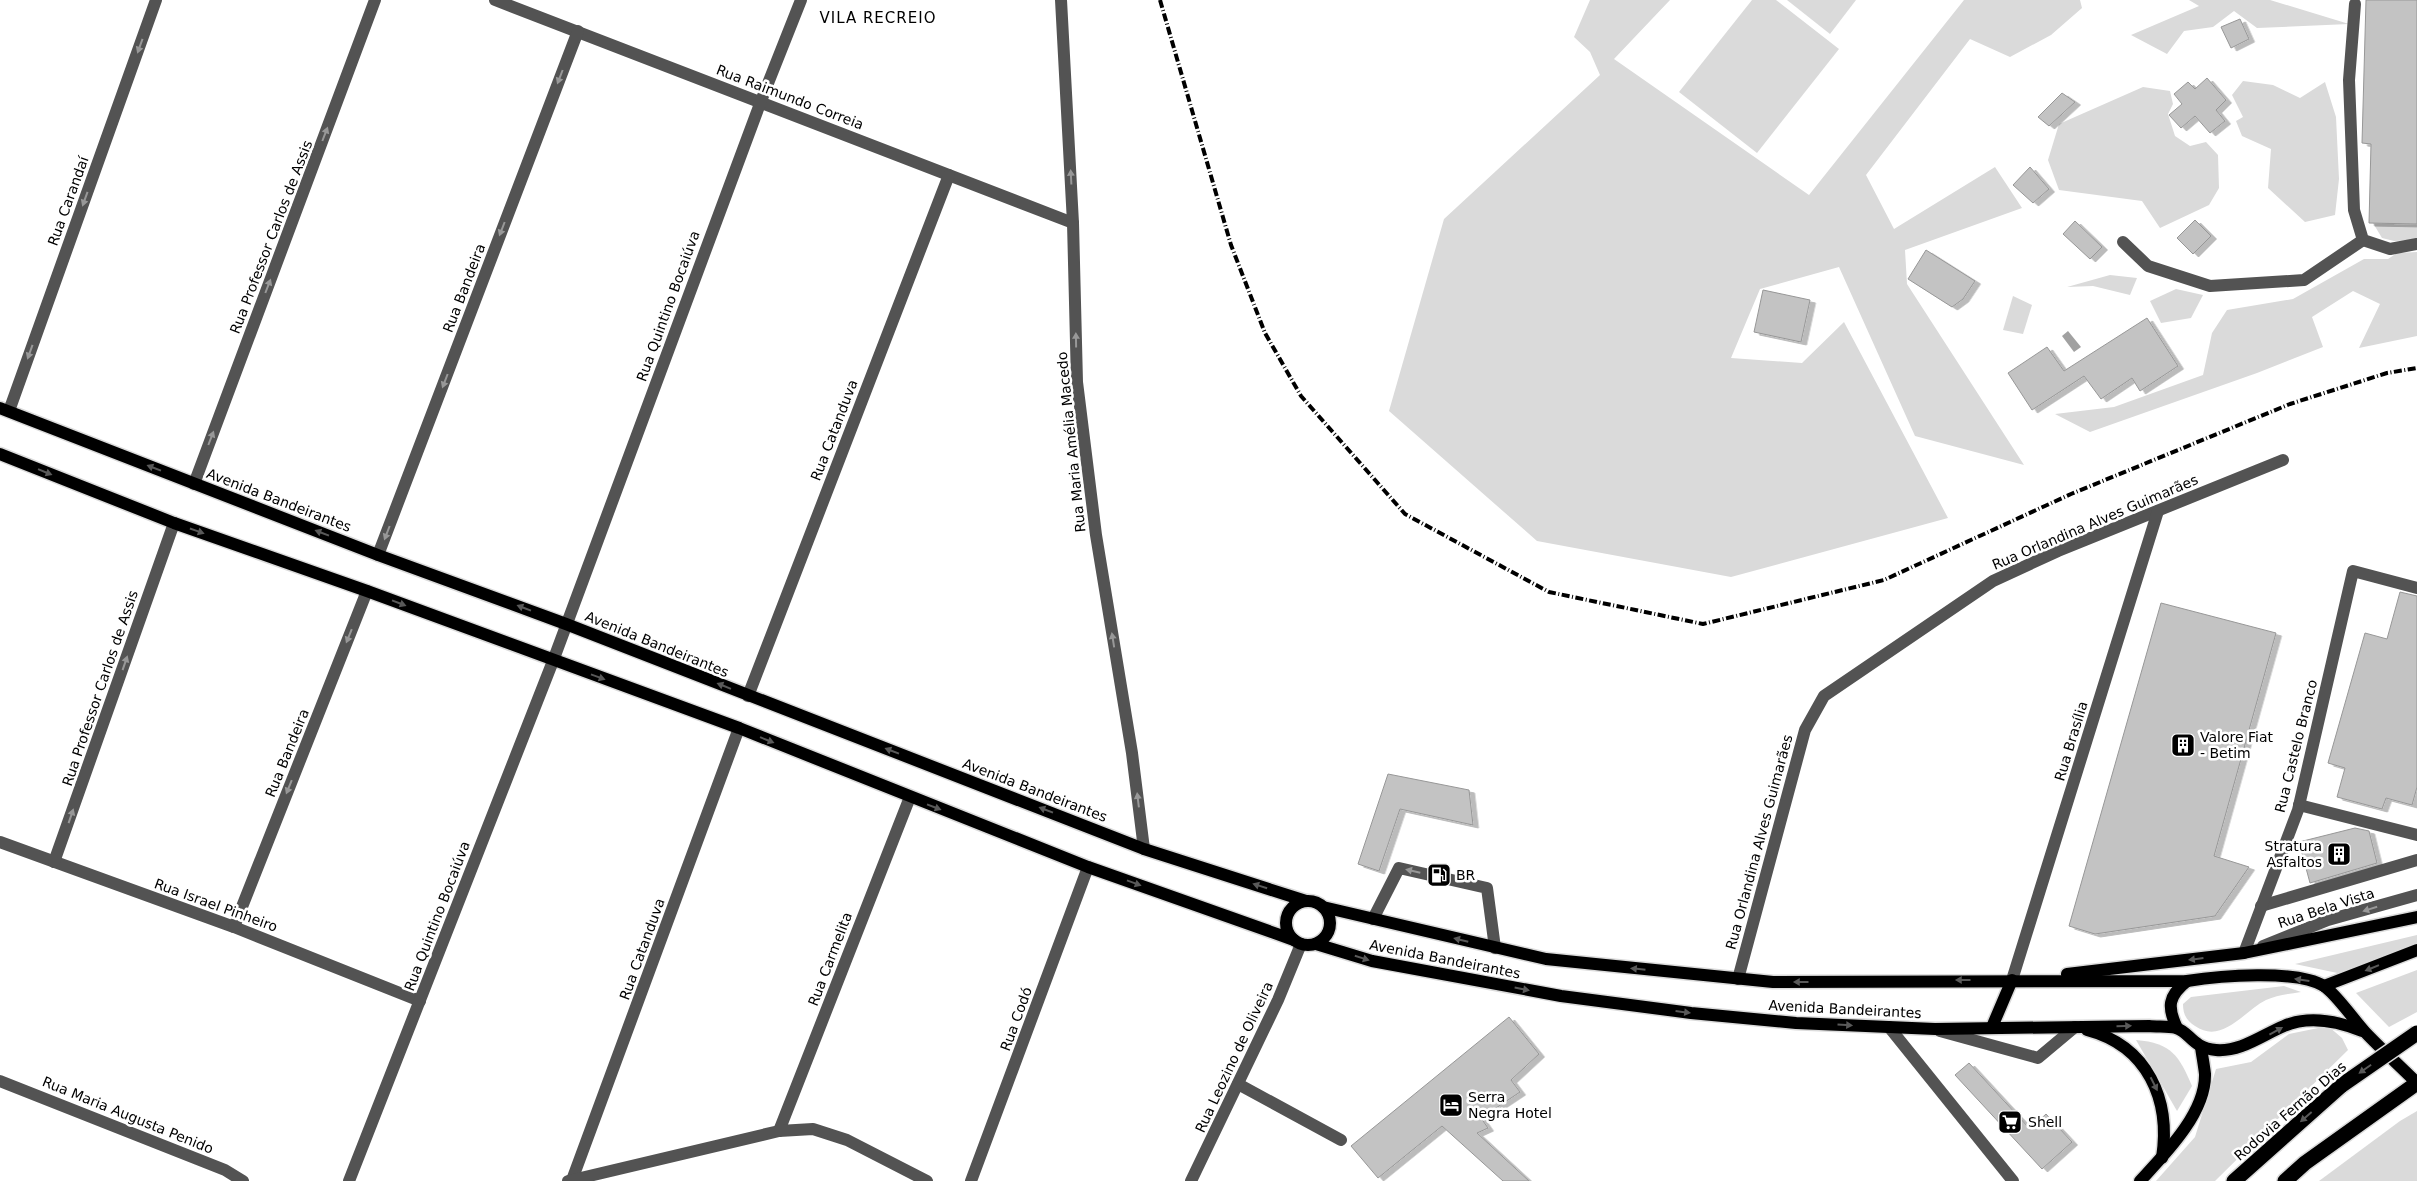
<svg xmlns="http://www.w3.org/2000/svg" width="2417" height="1181" viewBox="0 0 2417 1181" font-family="'DejaVu Sans',sans-serif">
<defs>
<filter id="shadow"><feDropShadow dx="5.5" dy="3" stdDeviation="0" flood-color="#0004"/></filter>
</defs>
<rect width="100%" height="100%" fill="#fff"/>
<g fill="#dadada">
<polygon points="1590,0 1670,0 1614,59 1809,195 1964,0 2080,0 2082,8 2051,35 2010,57 1970,39 1866,175 1894,229 1995,167 2022,208 1905,250 1907,284 2024,465 1915,436 1839,267 1760,289 1731,358 1802,363 1844,322 1948,518 1731,577 1537,541 1389,411 1444,219 1600,75 1590,52 1574,37"/>
<polygon points="1752,0 1776,0 1839,49 1757,153 1679,92"/>
<polygon points="1787,0 1856,0 1830,34"/>
<polygon points="2189,0 2270,0 2349,24 2257,28 2234,11 2213,27 2184,31 2167,54 2131,35 2199,6"/>
<polygon points="2243,81 2273,85 2300,98 2325,82 2336,117 2339,179 2335,215 2305,222 2268,188 2271,149 2242,136 2236,121 2243,117 2232,95"/>
<polygon points="2143,87 2170,91 2173,104 2168,114 2175,136 2190,146 2206,142 2218,155 2219,188 2209,205 2160,228 2142,201 2059,190 2048,160 2059,124"/>
<polygon points="2373,223 2417,224 2417,240 2394,241 2382,238"/>
<polygon points="2417,252 2417,336 2359,348 2380,304 2353,291 2312,317 2323,347 2257,373 2090,432 2055,414 2114,407 2203,375 2212,333 2227,310 2293,299 2364,259 2388,259 2397,253"/>
<polygon points="2110,275 2137,278 2130,295 2093,286 2067,287"/>
<polygon points="2176,289 2203,295 2191,318 2161,323 2150,301"/>
<polygon points="2013,296 2032,305 2023,334 2003,330"/>
<polygon points="2417,935 2417,944 2342,974 2295,964"/>
<polygon points="2417,970 2417,1012 2389,1027 2356,993"/>
<path d="M2284,986L2301,992C2289,994 2277,995 2266,1000C2244,1011 2222,1045 2195,1026C2186,1020 2183,1014 2183,1004L2191,997Z"/>
<polygon points="2328,1026 2342,1038 2348,1050 2215,1181 2156,1181 2195,1137 2216,1069 2251,1062 2289,1034"/>
<path d="M2136,1040C2172,1043 2179,1056 2192,1086L2177,1111Z"/>
<polygon points="2417,1111 2417,1181 2319,1181 2400,1121"/>
</g>
<polygon fill="#a1a1a1" points="2068,331 2081,347 2074,352 2062,336"/>
<g fill="#c3c3c3" stroke="#979797" filter="url(#shadow)">
<polygon points="2366,0 2417,0 2417,224 2369,223 2371,144 2362,143"/>
<polygon points="2240,19 2249,39 2231,48 2221,27"/>
<polygon points="2207,78 2226,100 2216,110 2225,121 2210,133 2195,116 2181,128 2169,115 2182,104 2174,94 2188,82 2195,89"/>
<polygon points="2062,93 2075,102 2049,126 2038,117"/>
<polygon points="2030,167 2049,189 2033,203 2013,185"/>
<polygon points="2195,220 2211,236 2193,254 2177,238"/>
<polygon points="2075,221 2102,247 2090,259 2063,234"/>
<polygon points="1926,250 1975,281 1963,299 1952,307 1908,279"/>
<polygon points="1763,290 1810,300 1801,342 1754,332"/>
<polygon points="2147,318 2178,366 2140,391 2132,378 2101,399 2084,376 2032,410 2008,373 2047,347 2064,371"/>
<polygon points="2400,592 2417,596 2417,787 2412,805 2386,798 2382,809 2337,797 2345,768 2328,763 2365,633 2387,639"/>
<polygon points="2161,603 2276,633 2214,856 2249,867 2215,916 2095,934 2069,926"/>
<polygon points="1388,774 1469,790 1473,825 1400,809 1379,871 1358,864"/>
<polygon points="2355,828 2369,831 2377,863 2310,883 2299,842"/>
<polygon points="1509,1017 1539,1054 1511,1080 1520,1092 1481,1118 1488,1128 1477,1133 1529,1181 1503,1181 1442,1126 1378,1178 1351,1146"/>
<polygon points="1969,1063 2030,1129 2046,1114 2072,1142 2042,1169 1955,1075"/>
</g>
<g fill="none" stroke-linecap="round" stroke-linejoin="round">
<g stroke="#dbdbdb" stroke-width="15">
<g id="major">
<polyline points="0,408 378,555 566,624 1144,849 1306,901"/>
<polyline points="0,454 174,523 367,591 739,728 1088,867 1294,940"/>
<circle cx="1308" cy="923" r="22"/>
<path d="M1323,907L1546,959L1773,982L2187,981C2218,976 2297,969 2324,986C2336,994 2354,1020 2365,1032C2381,1049 2400,1066 2417,1083"/>
<path d="M1316,944L1372,961L1561,996L1691,1013L1796,1023L1935,1029L2149,1026C2158,1027 2168,1026 2176,1028C2190,1032 2192,1048 2216,1050C2241,1052 2262,1035 2284,1026C2310,1015 2337,1021 2362,1031"/>
<polyline points="2067,974 2244,953 2417,917"/>
<polyline points="2324,986 2417,950"/>
<polyline points="1992,1027 2012,980"/>
<path d="M2177,1028C2167,1007 2168,996 2187,981"/>
<path d="M2087,1030C2148,1046 2171,1100 2162,1158"/>
<path d="M2140,1181C2165,1154 2206,1113 2205,1074C2204,1065 2202,1055 2201,1047"/>
</g>
</g>
<g stroke="#dbdbdb" stroke-width="18">
<g id="highway">
<polyline points="2234,1181 2342,1085"/>
<polyline points="2285,1181 2305,1163 2417,1083"/>
</g>
</g>
<g stroke="#535353" stroke-width="12">
<polyline points="495,0 1073,223"/>
<polyline points="1061,0 1073,223 1077,382 1096,535 1132,753 1144,849"/>
<polyline points="2355,4 2349,80 2354,210 2363,240 2390,249 2417,244"/>
<polyline points="2123,242 2148,266 2210,286 2304,280 2363,240"/>
<polyline points="9,411 156,0"/>
<polyline points="194,484 375,0"/>
<polyline points="378,555 578,31"/>
<polyline points="748,696 949,175"/>
<polyline points="2299,805 2417,835"/>
<polyline points="0,842 234,927 420,1001"/>
<polyline points="54,862 174,523"/>
<polyline points="2261,906 2417,860"/>
<polyline points="1373,919 1399,868 1487,888 1495,948"/>
<polyline points="234,927 367,591"/>
<polyline points="2263,946 2328,920 2417,895"/>
<polyline points="2244,953 2298,810 2353,571 2417,588"/>
<polyline points="1738,979 1805,730 1824,696 1993,581 2058,551 2283,460"/>
<polyline points="2012,980 2158,511"/>
<polyline points="1889,1027 2013,1181"/>
<polyline points="1940,1031 2038,1058 2075,1027"/>
<polyline points="0,1081 225,1170 243,1181"/>
<polyline points="1238,1084 1341,1140"/>
<polyline points="779,1131 910,797"/>
<polyline points="572,1180 739,728"/>
<polyline points="349,1181 553,661 761,101 801,0"/>
<polyline points="568,1181 779,1131 813,1129 847,1140 927,1181"/>
<polyline points="971,1181 1088,867"/>
<polyline points="1191,1181 1278,1000 1301,944"/>
</g>
<use href="#major" stroke="#000" stroke-width="12"/>
<use href="#highway" stroke="#000" stroke-width="15"/>
<polyline stroke="#000" stroke-width="4" stroke-dasharray="8 2.5 1 2.5" stroke-linecap="butt" points="1160,0 1231,245 1265,333 1301,396 1405,514 1549,592 1703,624 1884,580 2071,494 2290,404 2387,373 2417,368"/>
<g stroke="#dbdbdb" stroke-width="18" stroke-linecap="butt">
<polyline id="highway-bridge" points="2342,1085 2417,1033"/>
</g>
<use href="#highway-bridge" stroke="#000" stroke-width="15"/>
</g>
<defs><path id="oneway-solid" d="M-6-.8H1V-3.2L6.5 0L1 3.2V.8H-6Z" transform="scale(1.25)"/></defs>
<g fill="#989898">
<use href="#oneway-solid" transform="translate(140 46) rotate(110)"/>
<use href="#oneway-solid" transform="translate(560 77) rotate(111)"/>
<use href="#oneway-solid" transform="translate(325 134) rotate(-69)"/>
<use href="#oneway-solid" transform="translate(1071 177) rotate(-93)"/>
<use href="#oneway-solid" transform="translate(85 199) rotate(110)"/>
<use href="#oneway-solid" transform="translate(502 229) rotate(111)"/>
<use href="#oneway-solid" transform="translate(268 286) rotate(-69)"/>
<use href="#oneway-solid" transform="translate(1076 340) rotate(-91)"/>
<use href="#oneway-solid" transform="translate(30 352) rotate(110)"/>
<use href="#oneway-solid" transform="translate(445 381) rotate(111)"/>
<use href="#oneway-solid" transform="translate(211 438) rotate(-69)"/>
<use href="#oneway-solid" transform="translate(387 533) rotate(111)"/>
<use href="#oneway-solid" transform="translate(349 636) rotate(112)"/>
<use href="#oneway-solid" transform="translate(1113 640) rotate(-99)"/>
<use href="#oneway-solid" transform="translate(125 663) rotate(-71)"/>
<use href="#oneway-solid" transform="translate(289 787) rotate(112)"/>
<use href="#oneway-solid" transform="translate(1138 800) rotate(-97)"/>
<use href="#oneway-solid" transform="translate(71 816) rotate(-71)"/>
<use href="#oneway-solid" transform="translate(1413 871) rotate(-167)"/>
<use href="#oneway-solid" transform="translate(2370 909) rotate(163)"/>
</g>
<g fill="#595959">
<use href="#oneway-solid" transform="translate(154 468) rotate(-159)"/>
<use href="#oneway-solid" transform="translate(45 472) rotate(22)"/>
<use href="#oneway-solid" transform="translate(197 531) rotate(19)"/>
<use href="#oneway-solid" transform="translate(322 533) rotate(-159)"/>
<use href="#oneway-solid" transform="translate(399 603) rotate(21)"/>
<use href="#oneway-solid" transform="translate(524 608) rotate(-159)"/>
<use href="#oneway-solid" transform="translate(598 677) rotate(20)"/>
<use href="#oneway-solid" transform="translate(724 686) rotate(-158)"/>
<use href="#oneway-solid" transform="translate(767 740) rotate(22)"/>
<use href="#oneway-solid" transform="translate(892 751) rotate(-159)"/>
<use href="#oneway-solid" transform="translate(934 807) rotate(21)"/>
<use href="#oneway-solid" transform="translate(1046 810) rotate(-159)"/>
<use href="#oneway-solid" transform="translate(1134 883) rotate(20)"/>
<use href="#oneway-solid" transform="translate(1260 886) rotate(-162)"/>
<use href="#oneway-solid" transform="translate(1461 940) rotate(-166)"/>
<use href="#oneway-solid" transform="translate(1362 958) rotate(17)"/>
<use href="#oneway-solid" transform="translate(2196 959) rotate(173)"/>
<use href="#oneway-solid" transform="translate(2372 968) rotate(158)"/>
<use href="#oneway-solid" transform="translate(1638 969) rotate(-174)"/>
<use href="#oneway-solid" transform="translate(1963 980) rotate(180)"/>
<use href="#oneway-solid" transform="translate(2302 980) rotate(-172)"/>
<use href="#oneway-solid" transform="translate(1801 982) rotate(180)"/>
<use href="#oneway-solid" transform="translate(1522 989) rotate(11)"/>
<use href="#oneway-solid" transform="translate(1683 1012) rotate(7)"/>
<use href="#oneway-solid" transform="translate(1845 1025) rotate(3)"/>
<use href="#oneway-solid" transform="translate(2124 1026) rotate(-1)"/>
<use href="#oneway-solid" transform="translate(2276 1031) rotate(-29)"/>
<use href="#oneway-solid" transform="translate(2365 1069) rotate(145)"/>
<use href="#oneway-solid" transform="translate(2154 1084) rotate(63)"/>
<use href="#oneway-solid" transform="translate(2306 1117) rotate(139)"/>
</g>
<defs>
<g id="building-square" transform="scale(1.25)"><rect x="-9" y="-9" width="18" height="18" rx="4" fill="#000" stroke="#fff"/><path d="M-4-6H4V6H1V3H-1V6H-4ZM-2.5-4.3h1.7v1.8h-1.7ZM.8-4.3h1.7v1.8H.8ZM-2.5-1h1.7V.8h-1.7ZM.8-1h1.7V.8H.8Z" fill="#fff"/></g>
<g id="fuel-square" transform="scale(1.25)"><rect x="-9" y="-9" width="18" height="18" rx="4" fill="#000" stroke="#fff"/><path d="M-5.5-6h7V0h2V4h1.3V-2.5L3-4.5l.8-.8L6-3V5H2.5V1h-1V6h-7ZM-4.2-4.7v3.2H.2V-4.7Z" fill="#fff"/></g>
<g id="hotel-square" transform="scale(1.25)"><rect x="-9" y="-9" width="18" height="18" rx="4" fill="#000" stroke="#fff"/><path d="M-6-4.5h1.5V1H6V5H4.5V3h-9V5H-6ZM-4 0a1.8 1.8 0 1 1 3.6 0ZM.5 0V-2.5h3Q6-2.5 6 0Z" fill="#fff"/></g>
<g id="supermarket-square" transform="scale(1.25)"><rect x="-9" y="-9" width="18" height="18" rx="4" fill="#000" stroke="#fff"/><path d="M-6-5.5h2.5l.6 2H6L4.5 2H-2.5L-4.4-4H-6ZM-1.5 3.2a1.3 1.3 0 1 0 .1 0ZM3 3.2a1.3 1.3 0 1 0 .1 0Z" fill="#fff"/></g>
</defs>
<g fill-rule="evenodd">
<use href="#building-square" x="2183" y="745"/>
<use href="#building-square" x="2339" y="854"/>
<use href="#fuel-square" x="1439" y="875"/>
<use href="#hotel-square" x="1451" y="1105"/>
<use href="#supermarket-square" x="2010" y="1122"/>
</g>
<g text-anchor="middle" stroke-width="5" stroke-linejoin="round" paint-order="stroke">
<g font-size="14" fill="#000" stroke="#fff">
<text transform="translate(790 97) rotate(21)" y="5">Rua Raimundo Correia</text>
<text transform="translate(68 201) rotate(-70)" y="5">Rua Carandaí</text>
<text transform="translate(271 237) rotate(-69)" y="5">Rua Professor Carlos de Assis</text>
<text transform="translate(464 288) rotate(-69)" y="5">Rua Bandeira</text>
<text transform="translate(668 306) rotate(-70)" y="5">Rua Quintino Bocaiúva</text>
<text transform="translate(834 430) rotate(-69)" y="5">Rua Catanduva</text>
<text transform="translate(1071 442) rotate(-96)" y="5">Rua Maria Amélia Macedo</text>
<text transform="translate(279 500) rotate(21)" y="5">Avenida Bandeirantes</text>
<text transform="translate(2095 522) rotate(-23)" y="5">Rua Orlandina Alves Guimarães</text>
<text transform="translate(657 644) rotate(22)" y="5">Avenida Bandeirantes</text>
<text transform="translate(100 688) rotate(-71)" y="5">Rua Professor Carlos de Assis</text>
<text transform="translate(2071 741) rotate(-73)" y="5">Rua Brasília</text>
<text transform="translate(2296 746) rotate(-76)" y="5">Rua Castelo Branco</text>
<text transform="translate(287 753) rotate(-68)" y="5">Rua Bandeira</text>
<text transform="translate(1035 790) rotate(21)" y="5">Avenida Bandeirantes</text>
<text transform="translate(1759 842) rotate(-75)" y="5">Rua Orlandina Alves Guimarães</text>
<text transform="translate(216 905) rotate(20)" y="5">Rua Israel Pinheiro</text>
<text transform="translate(2326 908) rotate(-18)" y="5">Rua Bela Vista</text>
<text transform="translate(437 916) rotate(-69)" y="5">Rua Quintino Bocaiúva</text>
<text transform="translate(642 949) rotate(-70)" y="5">Rua Catanduva</text>
<text transform="translate(830 959) rotate(-69)" y="5">Rua Carmelita</text>
<text transform="translate(1445 959) rotate(11)" y="5">Avenida Bandeirantes</text>
<text transform="translate(1845 1009) rotate(3)" y="5">Avenida Bandeirantes</text>
<text transform="translate(1016 1019) rotate(-70)" y="5">Rua Codó</text>
<text transform="translate(1234 1057) rotate(-65)" y="5">Rua Leozino de Oliveira</text>
<text transform="translate(2290 1111) rotate(-41)" y="5">Rodovia Fernão Dias</text>
<text transform="translate(128 1115) rotate(22)" y="5">Rua Maria Augusta Penido</text>
</g>
<g font-size="14" fill="#000" stroke="#fff" text-anchor="start">
<text x="2200" y="742">Valore Fiat<tspan x="2200" dy="16">- Betim</tspan></text>
<text x="2322" y="851" text-anchor="end">Stratura<tspan x="2322" dy="16">Asfaltos</tspan></text>
<text x="1456" y="880">BR</text>
<text x="1468" y="1102">Serra<tspan x="1468" dy="16">Negra Hotel</tspan></text>
<text x="2028" y="1127">Shell</text>
</g>
<g font-size="15" letter-spacing="1" fill="#000" stroke="#fff">
<text x="878" y="23">VILA RECREIO</text>
</g>
</g>
</svg>
